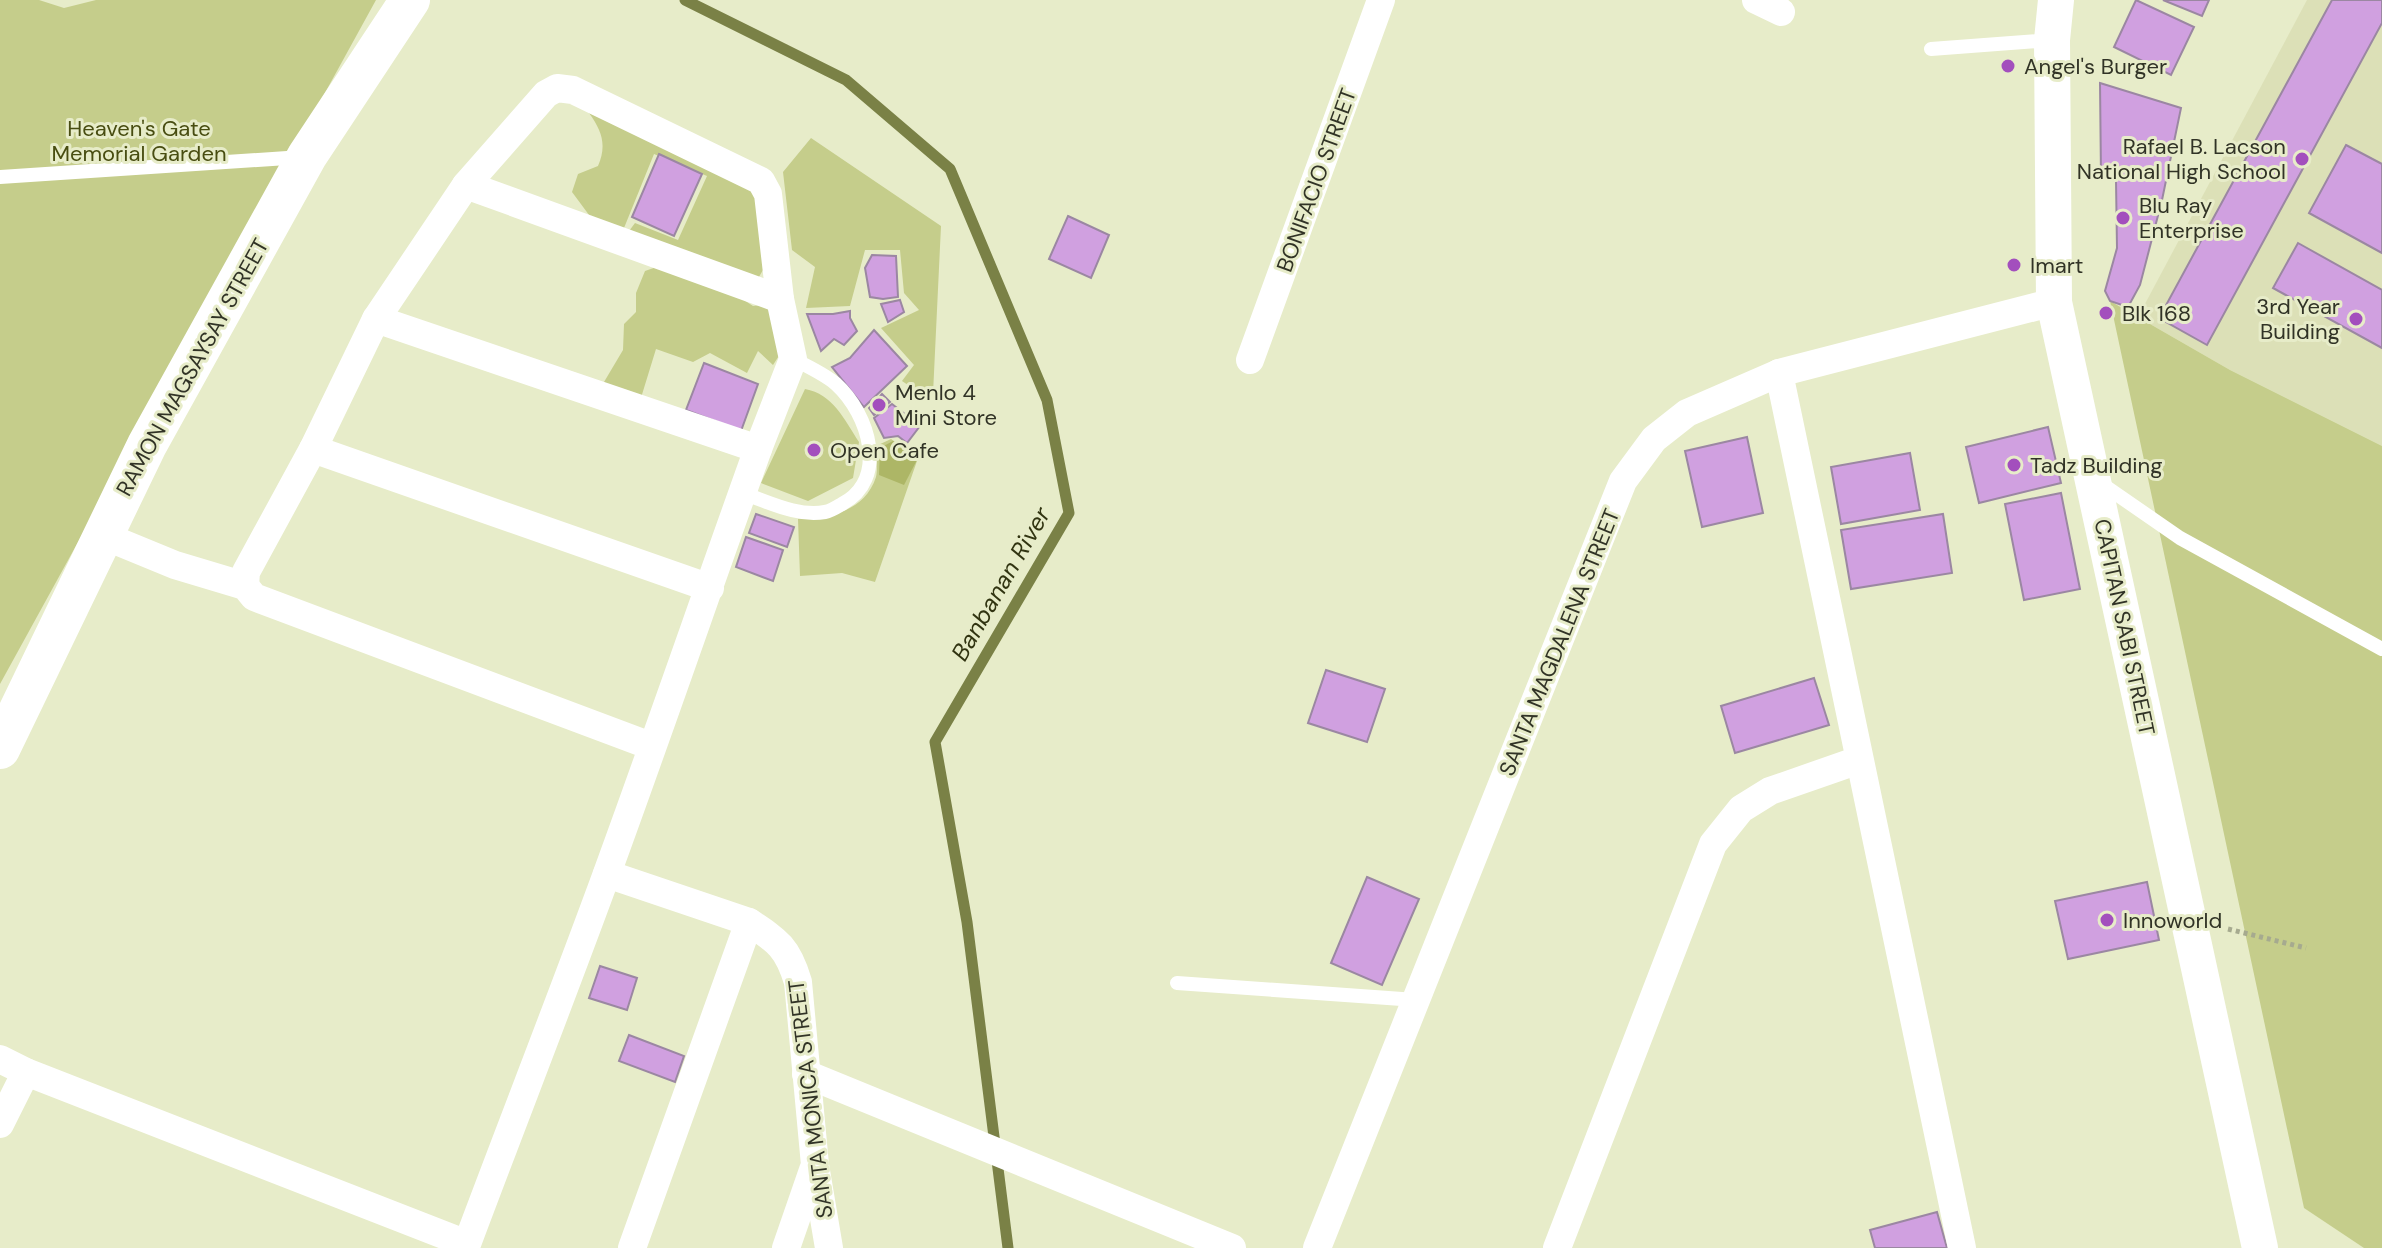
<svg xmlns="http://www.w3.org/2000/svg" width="2382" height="1248" viewBox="0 0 2382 1248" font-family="'DM Sans',sans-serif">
<rect width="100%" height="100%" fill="#e7ecc9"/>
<polygon fill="#dce0b7" points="2307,0 2382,0 2382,446 2230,370 2138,317"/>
<g fill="#c5cd8b">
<polygon points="0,0 39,0 64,8 96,0 376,0 0,684"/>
<path d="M589,113L758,185L767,263L756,282L626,235L635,223L678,240L707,176L654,154L624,228L592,219L572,192L578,174L598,166C607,145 602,131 589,113Z"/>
<polygon points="811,138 941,226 933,394 926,397 902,381 914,365 881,328 919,310 904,293 900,250 865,250 850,306 806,308 815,267 792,250 783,172"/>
<polygon points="665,264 718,283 753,306 775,303 784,348 773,365 758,351 747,373 710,353 693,362 656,349 640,401 612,393 604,382 623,350 624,324 636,312 636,293 645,271"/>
<polygon points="2110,301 2230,370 2382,446 2382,1248 2364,1248 2304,1208"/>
<path d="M805,389C833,394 844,419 859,442L853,478L808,501L761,483Z"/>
<path d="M891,439L918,458L875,582L842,573L800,576L798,519C829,517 864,513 876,477C878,468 876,455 876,446Z"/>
</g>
<polygon fill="#adb666" points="893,441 918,458 904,485 879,475 880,448"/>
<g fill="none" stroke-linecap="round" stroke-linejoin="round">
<polyline stroke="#7a8146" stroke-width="11" points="685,0 846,80 950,169 1047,400 1069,513 935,742 967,922 1008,1248"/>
</g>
<g fill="#d0a0e0" stroke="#9b87a2" stroke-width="2">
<polygon points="2136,0 2194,27 2171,75 2114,47"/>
<polygon points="2163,0 2209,0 2202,16"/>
<polygon points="2332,0 2382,0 2382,23 2207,345 2159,318"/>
<polygon points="2100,83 2181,108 2162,200 2140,285 2128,307 2110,301 2105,291 2117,248 2116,181 2101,177"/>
<polygon points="2346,145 2382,164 2382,253 2309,213"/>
<polygon points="659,154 702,174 674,236 632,217"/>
<polygon points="1068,216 1109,235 1091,278 1049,259"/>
<polygon points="2298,243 2382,290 2382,348 2273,288"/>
<polygon points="872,255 896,256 898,297 883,299 870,297 865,268"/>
<polygon points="900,300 904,312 888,322 881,304"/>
<polygon points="850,311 850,318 857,331 844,345 834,339 821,351 807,314 833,314"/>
<polygon points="874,330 907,366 864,407 832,367 850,358"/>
<polygon points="704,363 758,384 741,431 686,410"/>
<polygon points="882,394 890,402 874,415 869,408"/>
<polygon points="892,404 920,426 907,443 898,436 884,438 874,418"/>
<polygon points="2048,427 2061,483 1979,503 1966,447"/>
<polygon points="1747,437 1763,513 1702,527 1685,451"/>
<polygon points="1910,453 1920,510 1841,524 1831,467"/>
<polygon points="2061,493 2080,589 2024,600 2005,504"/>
<polygon points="756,514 794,527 787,547 749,533"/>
<polygon points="1943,514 1952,573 1851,589 1841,530"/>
<polygon points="746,537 783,550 773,581 736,567"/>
<polygon points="1326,670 1385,689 1367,742 1308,723"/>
<polygon points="1814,678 1829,725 1735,753 1721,706"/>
<polygon points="1367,877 1419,899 1382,985 1331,963"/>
<polygon points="2147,882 2159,940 2068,959 2055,901"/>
<polygon points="600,966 637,978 627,1010 589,998"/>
<polygon points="629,1035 684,1056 675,1082 619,1061"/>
<polygon points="1937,1212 1947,1248 1875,1248 1870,1230"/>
</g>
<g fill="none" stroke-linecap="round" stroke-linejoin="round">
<polyline stroke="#a6aa8f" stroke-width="5" stroke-dasharray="4 4" stroke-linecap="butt" points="2228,929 2306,948"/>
<g stroke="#fff" stroke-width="14">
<polyline points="1931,49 2052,40"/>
<polyline points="0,177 302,157"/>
<polyline points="2099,482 2180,538 2382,649"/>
<path d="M742,493C769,502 797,517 825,512C831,511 837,507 842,504C889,479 869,414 836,384C824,374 807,366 793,359"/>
<polyline points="1177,983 1416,1000"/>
</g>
<g stroke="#fff" stroke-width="28">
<polyline points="1756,0 1781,12"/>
<polyline points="466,185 546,94 557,88 573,90 761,181 768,194 780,299"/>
<polyline points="376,319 466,185 780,299 793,359 758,449"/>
<polyline points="1250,360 1381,0"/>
<polyline points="1779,373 1962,1248"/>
<polyline points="102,535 175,565 245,586 254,597 651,746"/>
<polyline points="245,586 246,572 313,449"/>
<polyline points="607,874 749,922 632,1248"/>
<path d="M749,922C778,941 788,948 798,982L815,1165L829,1248"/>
<path d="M0,1059L26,1072L467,1244C513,1121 561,999 606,876C658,734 707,591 758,449L376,319L313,449L710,588"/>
<polyline points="806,1074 1232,1248"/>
<polyline points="0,1124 26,1072"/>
<polyline points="786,1248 813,1170"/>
<polyline points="1317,1248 1623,481 1654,439 1687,413 1779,373 2054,302"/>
<polyline points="1557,1248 1713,844 1741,809 1770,791 1859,760"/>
</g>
<polyline stroke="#fff" stroke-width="36" points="2056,0 2052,40 2054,302 2260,1248"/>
<polyline stroke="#fff" stroke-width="40" points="0,749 147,445 307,156 410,0"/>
</g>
<g fill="#a34fbd" stroke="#e7ecc9" stroke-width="3">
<circle cx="2008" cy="66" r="8"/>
<circle cx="2302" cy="159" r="8"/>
<circle cx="2123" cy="218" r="8"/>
<circle cx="2014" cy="265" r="8"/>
<circle cx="2106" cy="313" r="8"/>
<circle cx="2356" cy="319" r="8"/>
<circle cx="879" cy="405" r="8"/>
<circle cx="814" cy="450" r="8"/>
<circle cx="2014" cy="465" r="8"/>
<circle cx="2107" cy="920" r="8"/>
</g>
<g text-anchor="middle" stroke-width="6" stroke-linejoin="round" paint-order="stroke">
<g font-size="22" fill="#313326" stroke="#e7ecc9" text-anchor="start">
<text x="2024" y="74">Angel's Burger</text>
<text x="2286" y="154" text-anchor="end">Rafael B. Lacson<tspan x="2286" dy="25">National High School</tspan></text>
<text x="2139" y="213">Blu Ray<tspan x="2139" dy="25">Enterprise</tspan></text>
<text x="2030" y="273">Imart</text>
<text x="2340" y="314" text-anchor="end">3rd Year<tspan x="2340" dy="25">Building</tspan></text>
<text x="2122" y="321">Blk 168</text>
<text x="895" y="400">Menlo 4<tspan x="895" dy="25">Mini Store</tspan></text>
<text x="830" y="458">Open Cafe</text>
<text x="2030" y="473">Tadz Building</text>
<text x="2123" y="928">Innoworld</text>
</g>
<g font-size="22" fill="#484d11" stroke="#e7ecc9">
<text x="139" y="136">Heaven's Gate<tspan x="139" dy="25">Memorial Garden</tspan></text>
</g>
<g font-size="22" fill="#313326" stroke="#e7ecc9">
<text transform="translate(1316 180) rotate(-70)" y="8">BONIFACIO STREET</text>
<text transform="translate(192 367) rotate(-61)" y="8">RAMON MAGSAYSAY STREET</text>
<text transform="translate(2125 627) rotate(78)" y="8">CAPITAN SABI STREET</text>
<text transform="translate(1559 642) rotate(-68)" y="8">SANTA MAGDALENA STREET</text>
<text transform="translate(810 1099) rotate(-97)" y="8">SANTA MONICA STREET</text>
</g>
<g font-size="24" font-style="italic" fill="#313411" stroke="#e7ecc9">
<text transform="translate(1001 584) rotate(-60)" y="8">Banbanan River</text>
</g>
</g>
</svg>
